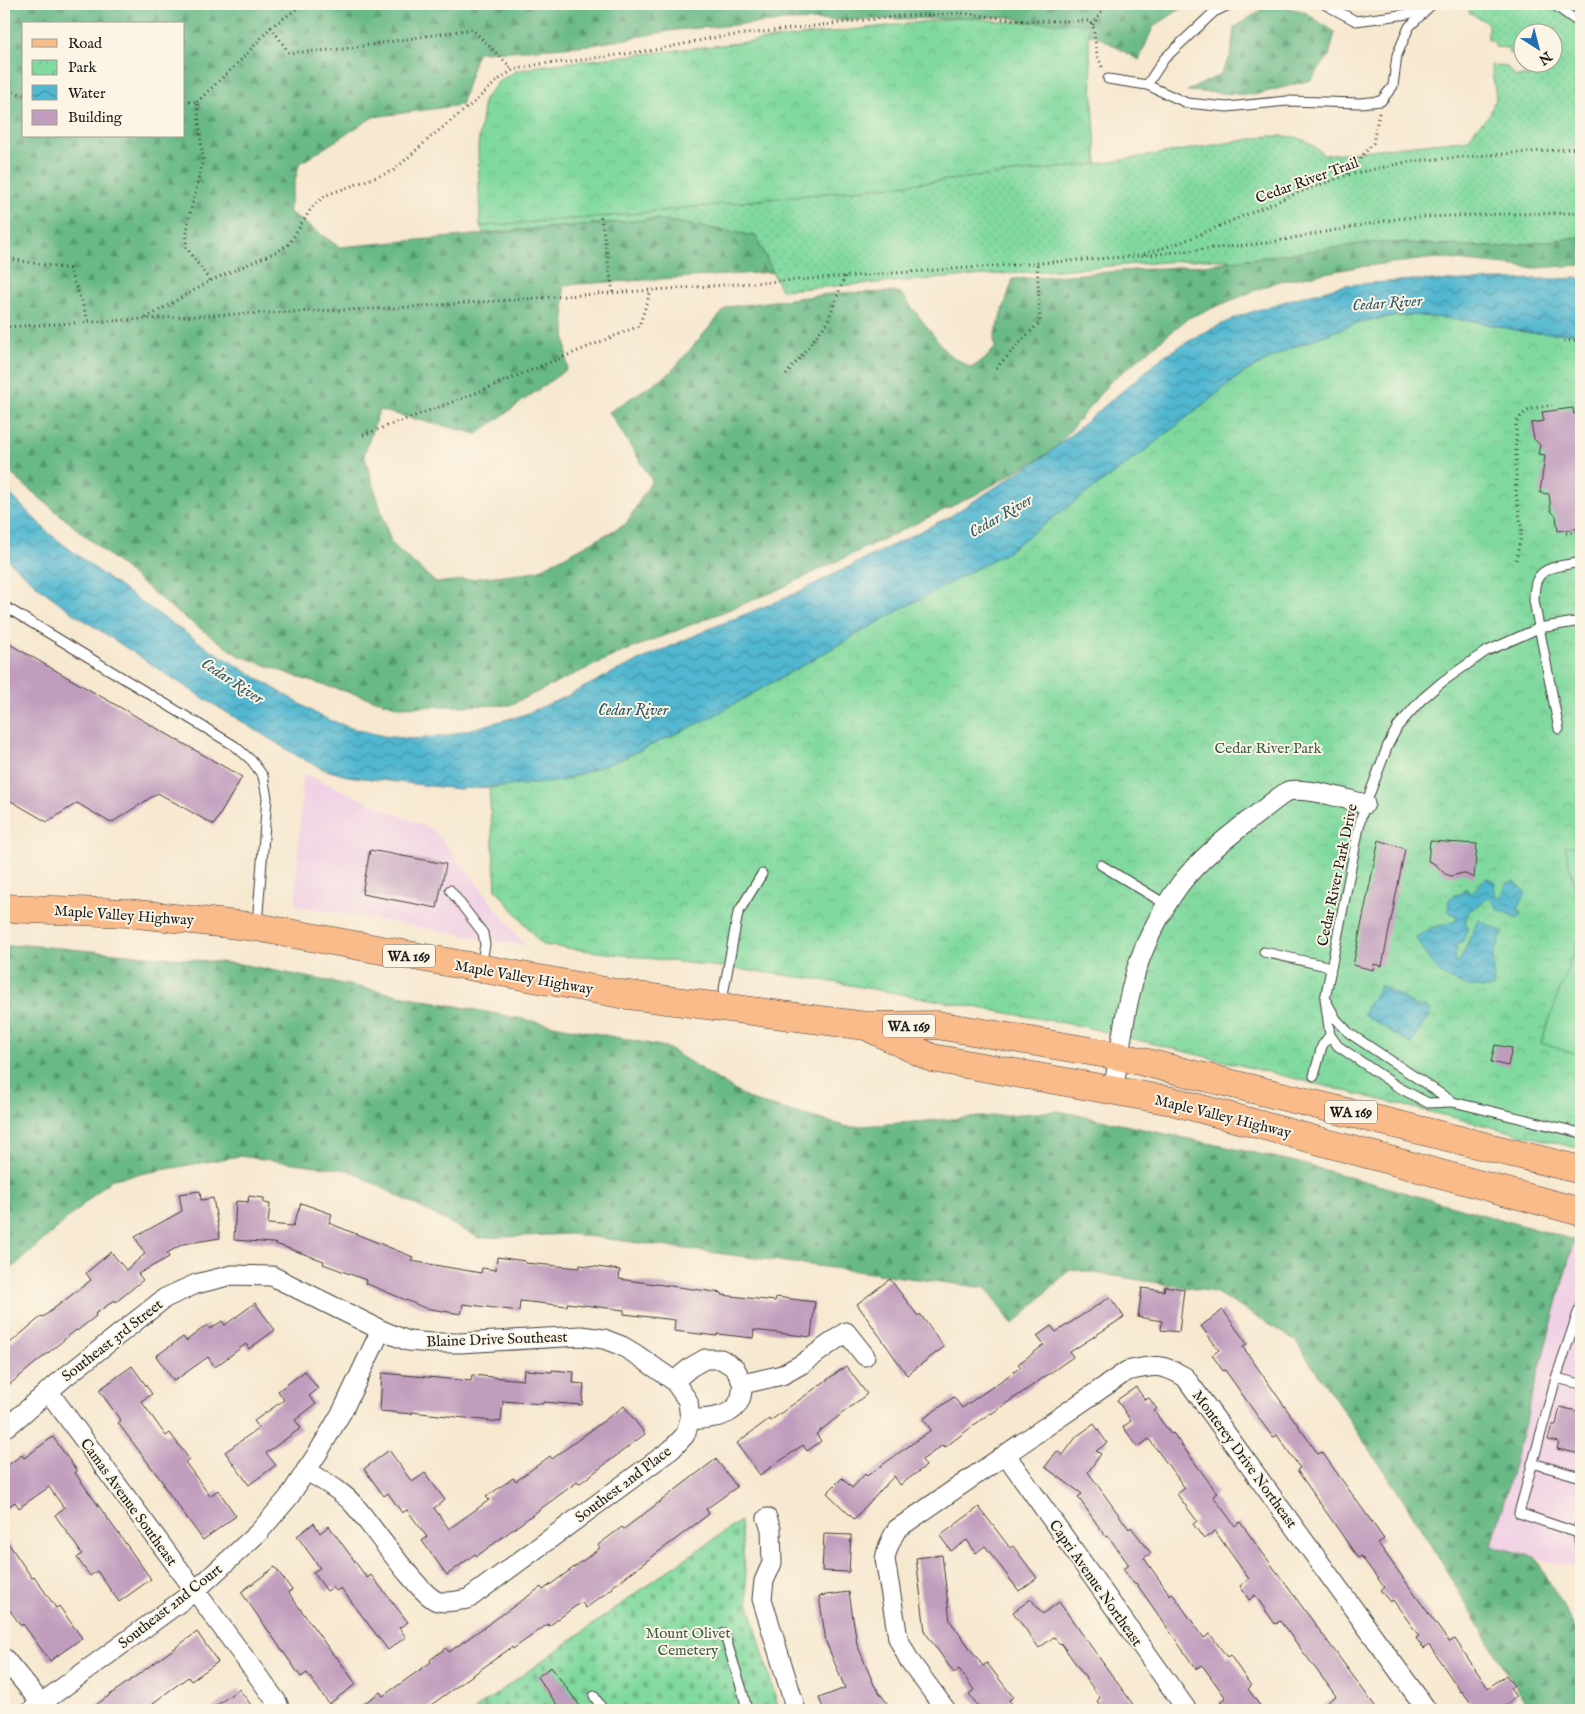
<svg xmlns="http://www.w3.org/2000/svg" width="1585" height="1714" viewBox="0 0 1585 1714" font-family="'IM FELL English',serif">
<defs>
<pattern id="grass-dots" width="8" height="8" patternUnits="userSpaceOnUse" patternTransform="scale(1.25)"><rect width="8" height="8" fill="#80d99f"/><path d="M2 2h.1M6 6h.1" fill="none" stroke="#6eba88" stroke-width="1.8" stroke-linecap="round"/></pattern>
<pattern id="forest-firs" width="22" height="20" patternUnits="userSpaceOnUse" patternTransform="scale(1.25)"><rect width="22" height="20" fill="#68b986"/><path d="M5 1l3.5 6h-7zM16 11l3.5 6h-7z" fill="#55966d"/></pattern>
<pattern id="cemetery-stones" width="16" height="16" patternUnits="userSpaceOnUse" patternTransform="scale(1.25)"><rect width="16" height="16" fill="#80d99f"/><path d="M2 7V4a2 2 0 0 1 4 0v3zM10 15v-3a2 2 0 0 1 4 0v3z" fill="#6eba88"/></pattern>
<pattern id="park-crowns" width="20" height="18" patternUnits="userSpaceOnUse" patternTransform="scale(1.25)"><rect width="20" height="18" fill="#80d99f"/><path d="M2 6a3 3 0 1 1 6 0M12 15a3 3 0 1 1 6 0" fill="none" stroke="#6eba88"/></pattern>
<pattern id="water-waves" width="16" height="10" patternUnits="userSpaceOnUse" patternTransform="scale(1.25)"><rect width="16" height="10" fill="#51b7d0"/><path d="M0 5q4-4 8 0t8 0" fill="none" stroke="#4294a8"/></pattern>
</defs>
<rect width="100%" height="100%" fill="#fcf5e5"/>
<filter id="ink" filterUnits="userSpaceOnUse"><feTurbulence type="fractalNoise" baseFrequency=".02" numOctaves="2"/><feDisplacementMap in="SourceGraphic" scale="10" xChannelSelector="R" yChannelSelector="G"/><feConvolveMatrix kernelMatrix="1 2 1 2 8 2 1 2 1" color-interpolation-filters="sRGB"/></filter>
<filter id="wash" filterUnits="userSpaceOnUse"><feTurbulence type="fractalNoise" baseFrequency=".0096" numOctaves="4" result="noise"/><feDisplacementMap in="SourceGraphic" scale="20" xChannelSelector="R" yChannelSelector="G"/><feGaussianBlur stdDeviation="1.12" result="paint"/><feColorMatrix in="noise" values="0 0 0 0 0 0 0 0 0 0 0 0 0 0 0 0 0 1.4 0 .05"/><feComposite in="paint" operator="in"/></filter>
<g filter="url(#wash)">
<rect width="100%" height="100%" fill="#f7e8d0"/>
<g fill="#f0d0e5">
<polygon points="303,773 435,831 526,946 295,905"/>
<polygon points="1574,1240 1581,1242 1581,1569 1492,1547"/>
</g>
<path fill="url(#grass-dots)" stroke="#4e7a5e" d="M1475,4H1571L1581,11V237L1500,247L1376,242L1235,261L1207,259L781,290L755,236L656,219L483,233L480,226L601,217L1097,164L1270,136C1297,136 1304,136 1324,155L1469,139L1476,128L1490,114L1496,97L1491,65L1507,67L1516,77L1527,75L1534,68V63L1552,62V32H1522V50L1518,49L1509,54L1508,48L1495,47L1494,40H1488V23L1468,12Z"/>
<g fill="url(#forest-firs)" stroke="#426a51" fill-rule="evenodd">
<path d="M4,4H1188L1153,27L1139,60L1097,36L1007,17L781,21L676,30L591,45L511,51L477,52L461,105L373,117L299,164L288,211L339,247L656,219L756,236L773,272L563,285L567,369L477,434L379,410L364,455L391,543L436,583L537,571L626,524L652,480L609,412L669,374L727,307L838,293L900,292L947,353L971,368L984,360L995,348L994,338L1013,279L1204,265L1376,242L1500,247L1581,237V265L1536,268L1437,258L1357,267L1276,282L1188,318L1109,383L1054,450L975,495L773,592L613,656L510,705L400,707L306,680L238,655L174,610L4,468ZM24,24H184V136H24Z"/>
<polygon points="1270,4 1303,11 1335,32 1329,56 1311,80 1254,95 1187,91 1220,75 1231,55 1234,28"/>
<polygon points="25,945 240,964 666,1047 750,1100 848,1127 1059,1111 1296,1162 1574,1240 1492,1546 1535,1557 1581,1639 1581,1710 1530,1710 1405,1502 1295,1340 1215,1292 1070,1269 1013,1325 986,1288 570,1234 479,1238 348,1170 239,1156 112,1179 4,1275 4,946"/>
</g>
<polygon fill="url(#cemetery-stones)" stroke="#4e7a5e" points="740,1521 748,1601 779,1710 474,1710 667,1571"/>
<g fill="url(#park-crowns)" stroke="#4e7a5e">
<polygon points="965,17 998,21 1088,24 1097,164 601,217 480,226 478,146 484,99 499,81 516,71 538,66"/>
<polygon points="1413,315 1474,321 1530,333 1581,333 1581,1149 1081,1026 816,979 542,945 496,889 489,788 561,781 619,760 706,720 905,607 1005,553 1143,452 1243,373 1289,349 1351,325 1379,318"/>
</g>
<g fill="#80d99f" stroke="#4e7a5e">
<polygon points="1565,846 1581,846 1581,913"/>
<polygon points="1581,931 1581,1056 1541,1043"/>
</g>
<g fill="url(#water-waves)" stroke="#366a76">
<polygon points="1581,278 1581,333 1530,333 1474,321 1413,315 1379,318 1351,325 1289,349 1243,373 1143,452 1005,553 905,607 706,720 619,760 560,781 534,784 459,789 430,786 347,776 323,769 301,758 200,696 73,613 41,589 11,563 4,554 4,488 50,534 114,583 206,647 320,716 348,727 383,736 413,739 445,736 523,715 565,697 616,671 709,629 792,595 949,517 1049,453 1165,355 1201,334 1239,316 1289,300 1345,285 1414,280 1460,281"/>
<path d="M1487,878L1495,882L1494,893L1499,899H1500L1507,884L1514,881L1526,893L1518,908L1521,912L1518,918L1497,909L1496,905L1489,898L1469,911L1465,922L1468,928L1462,942L1458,943L1454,959L1456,963L1460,961L1478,920L1503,932L1493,956L1494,988C1451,988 1434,975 1416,937L1432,928L1456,921L1457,917L1448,911L1449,900L1454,895L1462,894L1464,889H1467L1468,893C1477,892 1479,882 1487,878Z"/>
<polygon points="1381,985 1419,1008 1424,1007 1431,1011 1411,1044 1363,1014"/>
</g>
<g id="blocks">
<g fill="#c09cbd">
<polygon points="1573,408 1574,414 1581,413 1581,528 1558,531 1556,516 1551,511 1549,494 1540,493 1545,455 1538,454 1540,445 1534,439 1531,423 1544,421 1542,412"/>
<polygon points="4,641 242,777 214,825 158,793 111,823 77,803 47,822 4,797"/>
<polygon points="1379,840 1405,849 1382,966 1374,964 1373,970 1353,965"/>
<polygon points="1430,841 1477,844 1474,878 1463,873 1451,876 1445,874 1435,864 1428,861"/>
<polygon points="370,850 446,864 437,908 362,894"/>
<polygon points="1495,1045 1512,1048 1508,1066 1491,1062"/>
<polygon points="200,1191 201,1200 213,1198 220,1238 183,1244 167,1253 169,1257 138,1274 143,1280 116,1302 115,1300 95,1314 96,1316 77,1331 76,1330 4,1389 4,1348 42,1316 43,1317 91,1280 86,1273 111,1252 126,1270 145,1254 135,1237 182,1211 179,1194"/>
<polygon points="249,1196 264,1198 264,1203 270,1204 268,1224 293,1226 301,1203 332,1214 329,1223 413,1257 411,1261 481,1273 482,1268 496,1270 497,1257 525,1261 525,1263 580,1268 580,1265 620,1270 619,1279 722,1293 722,1295 775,1301 776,1297 815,1302 811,1337 754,1330 753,1338 717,1334 717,1336 674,1331 675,1320 624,1314 624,1310 567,1303 567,1306 520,1301 519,1311 463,1304 461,1314 425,1308 365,1283 366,1280 323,1264 324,1261 273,1243 234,1240 236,1201 248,1202"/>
<polygon points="890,1279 918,1316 920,1314 944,1347 907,1375 857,1304"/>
<polygon points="1165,1286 1184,1289 1179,1332 1161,1330 1162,1321 1138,1317 1142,1288 1164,1291"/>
<polygon points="1110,1297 1124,1317 1070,1352 1073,1357 1033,1385 991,1414 990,1413 944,1448 943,1445 922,1460 926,1466 900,1485 894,1476 854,1519 827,1493 842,1478 852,1488 865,1474 867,1476 931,1430 923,1419 954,1397 962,1408 1021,1367 1018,1364 1044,1345 1037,1336 1051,1326 1056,1332"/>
<polygon points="255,1303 275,1330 249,1349 246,1344 215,1367 208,1357 174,1381 156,1356 183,1337 186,1341 207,1325 210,1329 222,1321 225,1325"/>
<polygon points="1223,1310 1247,1344 1243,1347 1318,1454 1322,1452 1384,1539 1378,1543 1449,1642 1455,1639 1488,1688 1506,1675 1514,1686 1510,1688 1516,1697 1499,1710 1476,1710 1462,1691 1461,1692 1429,1645 1424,1649 1416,1638 1419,1636 1393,1600 1390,1602 1380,1590 1384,1587 1361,1556 1358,1558 1297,1470 1300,1468 1277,1435 1273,1438 1225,1370 1223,1371 1212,1355 1219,1350 1201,1326"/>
<polygon points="132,1366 152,1394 141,1401 166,1436 170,1433 189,1459 185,1462 210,1496 218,1490 236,1516 203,1540 163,1485 164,1484 118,1423 121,1421 99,1390"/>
<polygon points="846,1366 867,1394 816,1434 821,1441 807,1451 803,1445 760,1475 737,1443 769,1419 770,1421"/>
<polygon points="524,1370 552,1372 552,1370 574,1372 573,1383 584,1384 582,1405 543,1402 543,1404 503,1401 501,1422 412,1412 412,1414 380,1411 382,1373 471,1381 472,1375 523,1380"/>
<polygon points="305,1371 318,1389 309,1396 316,1404 295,1420 301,1428 266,1453 276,1465 249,1485 225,1452 259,1428 254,1421 284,1400 278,1391"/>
<polygon points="1136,1387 1145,1400 1149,1398 1157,1409 1154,1411 1171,1434 1173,1433 1217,1493 1213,1496 1235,1526 1240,1522 1378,1710 1316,1710 1336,1696 1280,1621 1275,1624 1255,1595 1249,1600 1240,1586 1249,1579 1215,1531 1204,1539 1193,1524 1197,1521 1177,1494 1185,1488 1149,1439 1138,1447 1123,1427 1131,1421 1117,1400"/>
<polygon points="624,1406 645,1434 579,1484 577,1482 477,1556 475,1554 447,1575 422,1541 427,1537 407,1510 402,1513 388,1493 384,1496 364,1469 389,1450 412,1482 425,1473 445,1500 434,1508 449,1529 489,1500 486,1497 513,1478 516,1481 550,1456 552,1459"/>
<polygon points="1560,1407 1581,1412 1581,1454 1557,1449 1559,1442 1548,1440 1552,1425 1556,1425"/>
<polygon points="1094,1424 1107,1443 1096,1451 1101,1454 1088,1472 1129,1529 1131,1527 1151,1553 1144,1558 1170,1595 1172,1593 1204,1638 1210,1634 1227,1657 1230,1655 1251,1686 1248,1689 1263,1710 1226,1710 1220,1702 1226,1698 1202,1665 1196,1669 1136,1583 1134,1584 1123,1569 1129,1565 1108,1536 1106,1537 1078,1497 1082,1494 1045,1467 1057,1451 1063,1455 1077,1436"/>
<polygon points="53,1437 77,1471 75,1473 151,1579 119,1602 97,1571 90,1576 77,1558 82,1554 55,1515 64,1508 49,1487 19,1508 15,1502 4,1510 4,1468 22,1455 24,1458"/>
<polygon points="716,1459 737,1487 706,1509 709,1514 612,1587 613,1588 586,1608 581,1602 549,1626 548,1624 513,1649 512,1647 424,1710 355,1710 380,1692 383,1696 431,1662 430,1660 446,1648 449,1652 541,1587 543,1590 600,1548 598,1545 622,1527 624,1529"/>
<polygon points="979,1507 1010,1548 1013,1546 1037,1578 1019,1591 985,1546 976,1553 967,1540 951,1551 940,1536"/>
<polygon points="314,1523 320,1533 329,1526 367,1578 371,1575 408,1622 399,1628 406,1637 388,1650 341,1588 336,1591 333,1587 327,1591 313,1572 320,1568 297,1536"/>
<polygon points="824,1534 851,1535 849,1572 822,1571"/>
<polygon points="4,1537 32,1578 34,1576 56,1608 59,1606 82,1638 50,1661 23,1624 21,1626 4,1602"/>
<polygon points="942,1555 950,1621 983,1666 987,1663 1013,1697 1009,1700 1016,1710 981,1710 969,1694 974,1690 959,1669 954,1673 925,1632 916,1558"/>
<polygon points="275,1567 292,1590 288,1592 335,1657 336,1656 356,1684 329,1704 307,1673 301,1677 241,1592"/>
<polygon points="849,1592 857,1644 874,1685 892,1710 863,1710 860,1706 848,1710 824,1710 819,1698 845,1688 826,1642 819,1596"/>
<polygon points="1031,1599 1043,1614 1059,1602 1137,1710 1104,1710 1097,1701 1100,1698 1061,1643 1059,1644 1054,1637 1039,1648 1013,1612"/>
<polygon points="197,1632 218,1662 191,1681 188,1677 153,1703 158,1710 89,1710"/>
<polygon points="551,1667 583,1710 561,1710 537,1677"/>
<polygon points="239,1689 255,1710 210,1710"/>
</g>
</g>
</g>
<g filter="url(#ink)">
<use href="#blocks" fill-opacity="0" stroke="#3d3b37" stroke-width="1"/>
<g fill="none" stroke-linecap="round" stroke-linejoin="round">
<g stroke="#3d3b37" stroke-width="11">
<g id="lane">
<polyline points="1324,4 1356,21 1408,14 1426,7"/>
<polyline points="1553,4 1581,24"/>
<polyline points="1108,79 1147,85 1187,103 1227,107 1287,101 1360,103 1381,101 1393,86 1397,55 1409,27 1431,5"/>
<polyline points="1147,85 1164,59 1214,12 1231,4"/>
<polyline points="4,606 235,746 252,761 263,776 267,798 257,925"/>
<path d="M1559,729L1534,601C1534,594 1534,584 1538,578C1545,565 1569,565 1581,562"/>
<polyline points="1101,865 1167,905"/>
<polyline points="450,890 483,933 485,945 481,966"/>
<polyline points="1264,952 1331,967"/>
<polyline points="1325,999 1336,1019 1349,1033 1453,1102 1428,1103 1398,1087 1338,1046 1330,1035 1325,999 1361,817 1388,745 1398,726 1421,700 1442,682 1485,652 1539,628 1581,621"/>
<polyline points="721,1006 738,913 762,874"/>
<polyline points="1314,1076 1322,1046 1330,1035"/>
<polyline points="1453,1102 1581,1133"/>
<polyline points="1581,1304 1556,1378 1519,1513 1578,1533 1581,1552"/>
<polyline points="1556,1378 1581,1384"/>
<polyline points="1532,1463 1581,1477"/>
<polyline points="1578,1533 1581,1519"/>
<polyline points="724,1633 743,1693 747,1710"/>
<polyline points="594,1696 603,1710"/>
</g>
</g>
<g stroke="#3d3b37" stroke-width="21">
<g id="street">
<path d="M1113,1091C1120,1054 1123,1018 1133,982C1140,951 1162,908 1181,883C1200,859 1224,840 1248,821C1262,811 1274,800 1288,791C1307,787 1345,799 1365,804"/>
<polyline points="674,1381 691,1367 705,1359 721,1359 735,1368 743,1384"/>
<polyline points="48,1391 277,1702 280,1710"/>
<polyline points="4,1428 13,1422 65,1377 165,1298 196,1284 232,1275 272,1276 381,1330 408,1341 432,1343 461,1343 581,1336 604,1339 622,1346 637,1355 674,1381 688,1401 690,1420"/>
<polyline points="1006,1455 1187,1710"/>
<path d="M306,1470C323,1481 342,1491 355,1506C371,1524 419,1595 437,1601C447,1604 459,1600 468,1599L672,1449L685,1435L690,1420C707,1418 732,1419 740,1400C742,1395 742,1389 743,1384L782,1375L802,1364L846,1332L865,1356"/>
<polyline points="767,1518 771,1529 772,1563 764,1581 762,1599 796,1710"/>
<polyline points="4,1658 41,1703"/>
<polyline points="32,1710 195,1591 259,1532 289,1497 319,1451 343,1410 381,1330"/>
<path d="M946,1710L909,1660L898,1638L885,1559C887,1547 891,1539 897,1529L1127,1371C1154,1365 1161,1363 1185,1377L1427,1710"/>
</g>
</g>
<g stroke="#3d3b37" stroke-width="29">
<g id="primary">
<polyline points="4,908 128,913 256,927 621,994 866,1026 937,1025 1119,1056 1581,1170"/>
<polyline points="872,1029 932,1058 1172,1101 1581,1212"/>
</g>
</g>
<g stroke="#3d3b37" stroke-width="3" stroke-dasharray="1 4" stroke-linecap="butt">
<polyline points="1093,25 1101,12 1100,4"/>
<polyline points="271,27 289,53 343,49 472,29 513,70"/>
<polyline points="4,89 24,95"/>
<polyline points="184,102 197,102 203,160 188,222 186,247 210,281"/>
<polyline points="197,102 242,59 271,27 304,4"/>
<polyline points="1347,174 1373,143 1379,113"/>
<polyline points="601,217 613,292"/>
<polyline points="1144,254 1182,242 1297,193 1347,175 1412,161 1581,148"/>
<polyline points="4,258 69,269 89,322"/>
<polyline points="146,318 210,281 278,251 289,244 312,207 326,195 393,171 432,136 472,104 498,80 513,70 540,64 566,62 661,49 711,38 900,16 962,13 1024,21 1089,21 1093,25 1097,55 1103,69"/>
<polyline points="4,327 214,315 396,308 1138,256 1266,243 1401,218 1503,214 1581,213"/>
<polyline points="1564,341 1581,340"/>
<polyline points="996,368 1040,322 1037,263"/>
<polyline points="786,375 827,323 845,276"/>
<polyline points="363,435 461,399 639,326 651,290"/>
<polyline points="1578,531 1581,551"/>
<polyline points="1566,533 1581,531"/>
<path d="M1516,560L1522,531L1516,494V423C1527,406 1534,409 1552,405"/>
</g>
<use href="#lane" stroke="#fff" stroke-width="9"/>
<use href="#street" stroke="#fff" stroke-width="19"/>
<use href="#primary" stroke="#fabb8b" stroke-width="28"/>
</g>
</g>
<g text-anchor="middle" stroke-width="4" stroke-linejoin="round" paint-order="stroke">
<g fill="#fcf5e5" stroke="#5f5d58" stroke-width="1">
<rect x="383" y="944.5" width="52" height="23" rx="4"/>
<rect x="883" y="1014.5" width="52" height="23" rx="4"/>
<rect x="1325" y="1100.5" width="52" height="23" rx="4"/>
</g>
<g font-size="14" font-weight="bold" fill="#1c1c1c">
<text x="409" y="961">WA 169</text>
<text x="909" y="1031">WA 169</text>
<text x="1351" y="1117">WA 169</text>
</g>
<g font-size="15" fill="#1c1c1c" stroke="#fcf5e5">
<text transform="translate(1307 180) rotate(-20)" y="5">Cedar River Trail</text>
<text transform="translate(1337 875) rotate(-78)" y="5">Cedar River Park Drive</text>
<text transform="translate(124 915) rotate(4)" y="5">Maple Valley Highway</text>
<text transform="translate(524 977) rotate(10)" y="5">Maple Valley Highway</text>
<text transform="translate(1223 1116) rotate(14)" y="5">Maple Valley Highway</text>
<text transform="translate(497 1339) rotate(-2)" y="5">Blaine Drive Southeast</text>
<text transform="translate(112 1340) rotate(-38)" y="5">Southeast 3rd Street</text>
<text transform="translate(1245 1459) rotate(54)" y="5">Monterey Drive Northeast</text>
<text transform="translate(623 1484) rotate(-37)" y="5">Southest 2nd Place</text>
<text transform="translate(129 1502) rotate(54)" y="5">Camas Avenue Southeast</text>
<text transform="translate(1096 1583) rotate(55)" y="5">Capri Avenue Northeast</text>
<text transform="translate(170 1606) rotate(-38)" y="5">Southeast 2nd Court</text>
</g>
<g font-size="15" fill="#3f5e4a" stroke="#fcf5e5">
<text x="1268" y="753">Cedar River Park</text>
<text x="688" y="1638">Mount Olivet<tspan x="688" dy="17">Cemetery</tspan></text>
</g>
<g font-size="16" font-style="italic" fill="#315a64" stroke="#fcf5e5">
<text transform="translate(1387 302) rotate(-4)" y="6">Cedar River</text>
<text transform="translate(1000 515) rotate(-30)" y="6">Cedar River</text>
<text transform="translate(233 680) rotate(33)" y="6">Cedar River</text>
<text x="633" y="715">Cedar River</text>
</g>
</g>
<rect width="1585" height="1714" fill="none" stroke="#fcf5e5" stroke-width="20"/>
<rect x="22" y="22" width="162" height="115" fill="#fcf5e5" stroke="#a29e95"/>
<rect x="32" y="39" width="25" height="8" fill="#fabb8b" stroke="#a29e95"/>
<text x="68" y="48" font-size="15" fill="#1c1c1c">Road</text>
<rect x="32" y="60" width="25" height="15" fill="url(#park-crowns)" stroke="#a29e95"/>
<text x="68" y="72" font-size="15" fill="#1c1c1c">Park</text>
<rect x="32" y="85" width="25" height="15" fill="url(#water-waves)" stroke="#a29e95"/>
<text x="68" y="98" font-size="15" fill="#1c1c1c">Water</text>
<rect x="32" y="110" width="25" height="15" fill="#c09cbd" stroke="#a29e95"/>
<text x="68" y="122" font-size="15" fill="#1c1c1c">Building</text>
<g transform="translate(1538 48) rotate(144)"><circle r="24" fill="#fcf5e5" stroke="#a29e95"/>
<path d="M0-4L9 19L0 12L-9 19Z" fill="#1f6fb2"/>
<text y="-8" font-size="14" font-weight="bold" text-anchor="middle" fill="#1c1c1c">N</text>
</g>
</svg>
